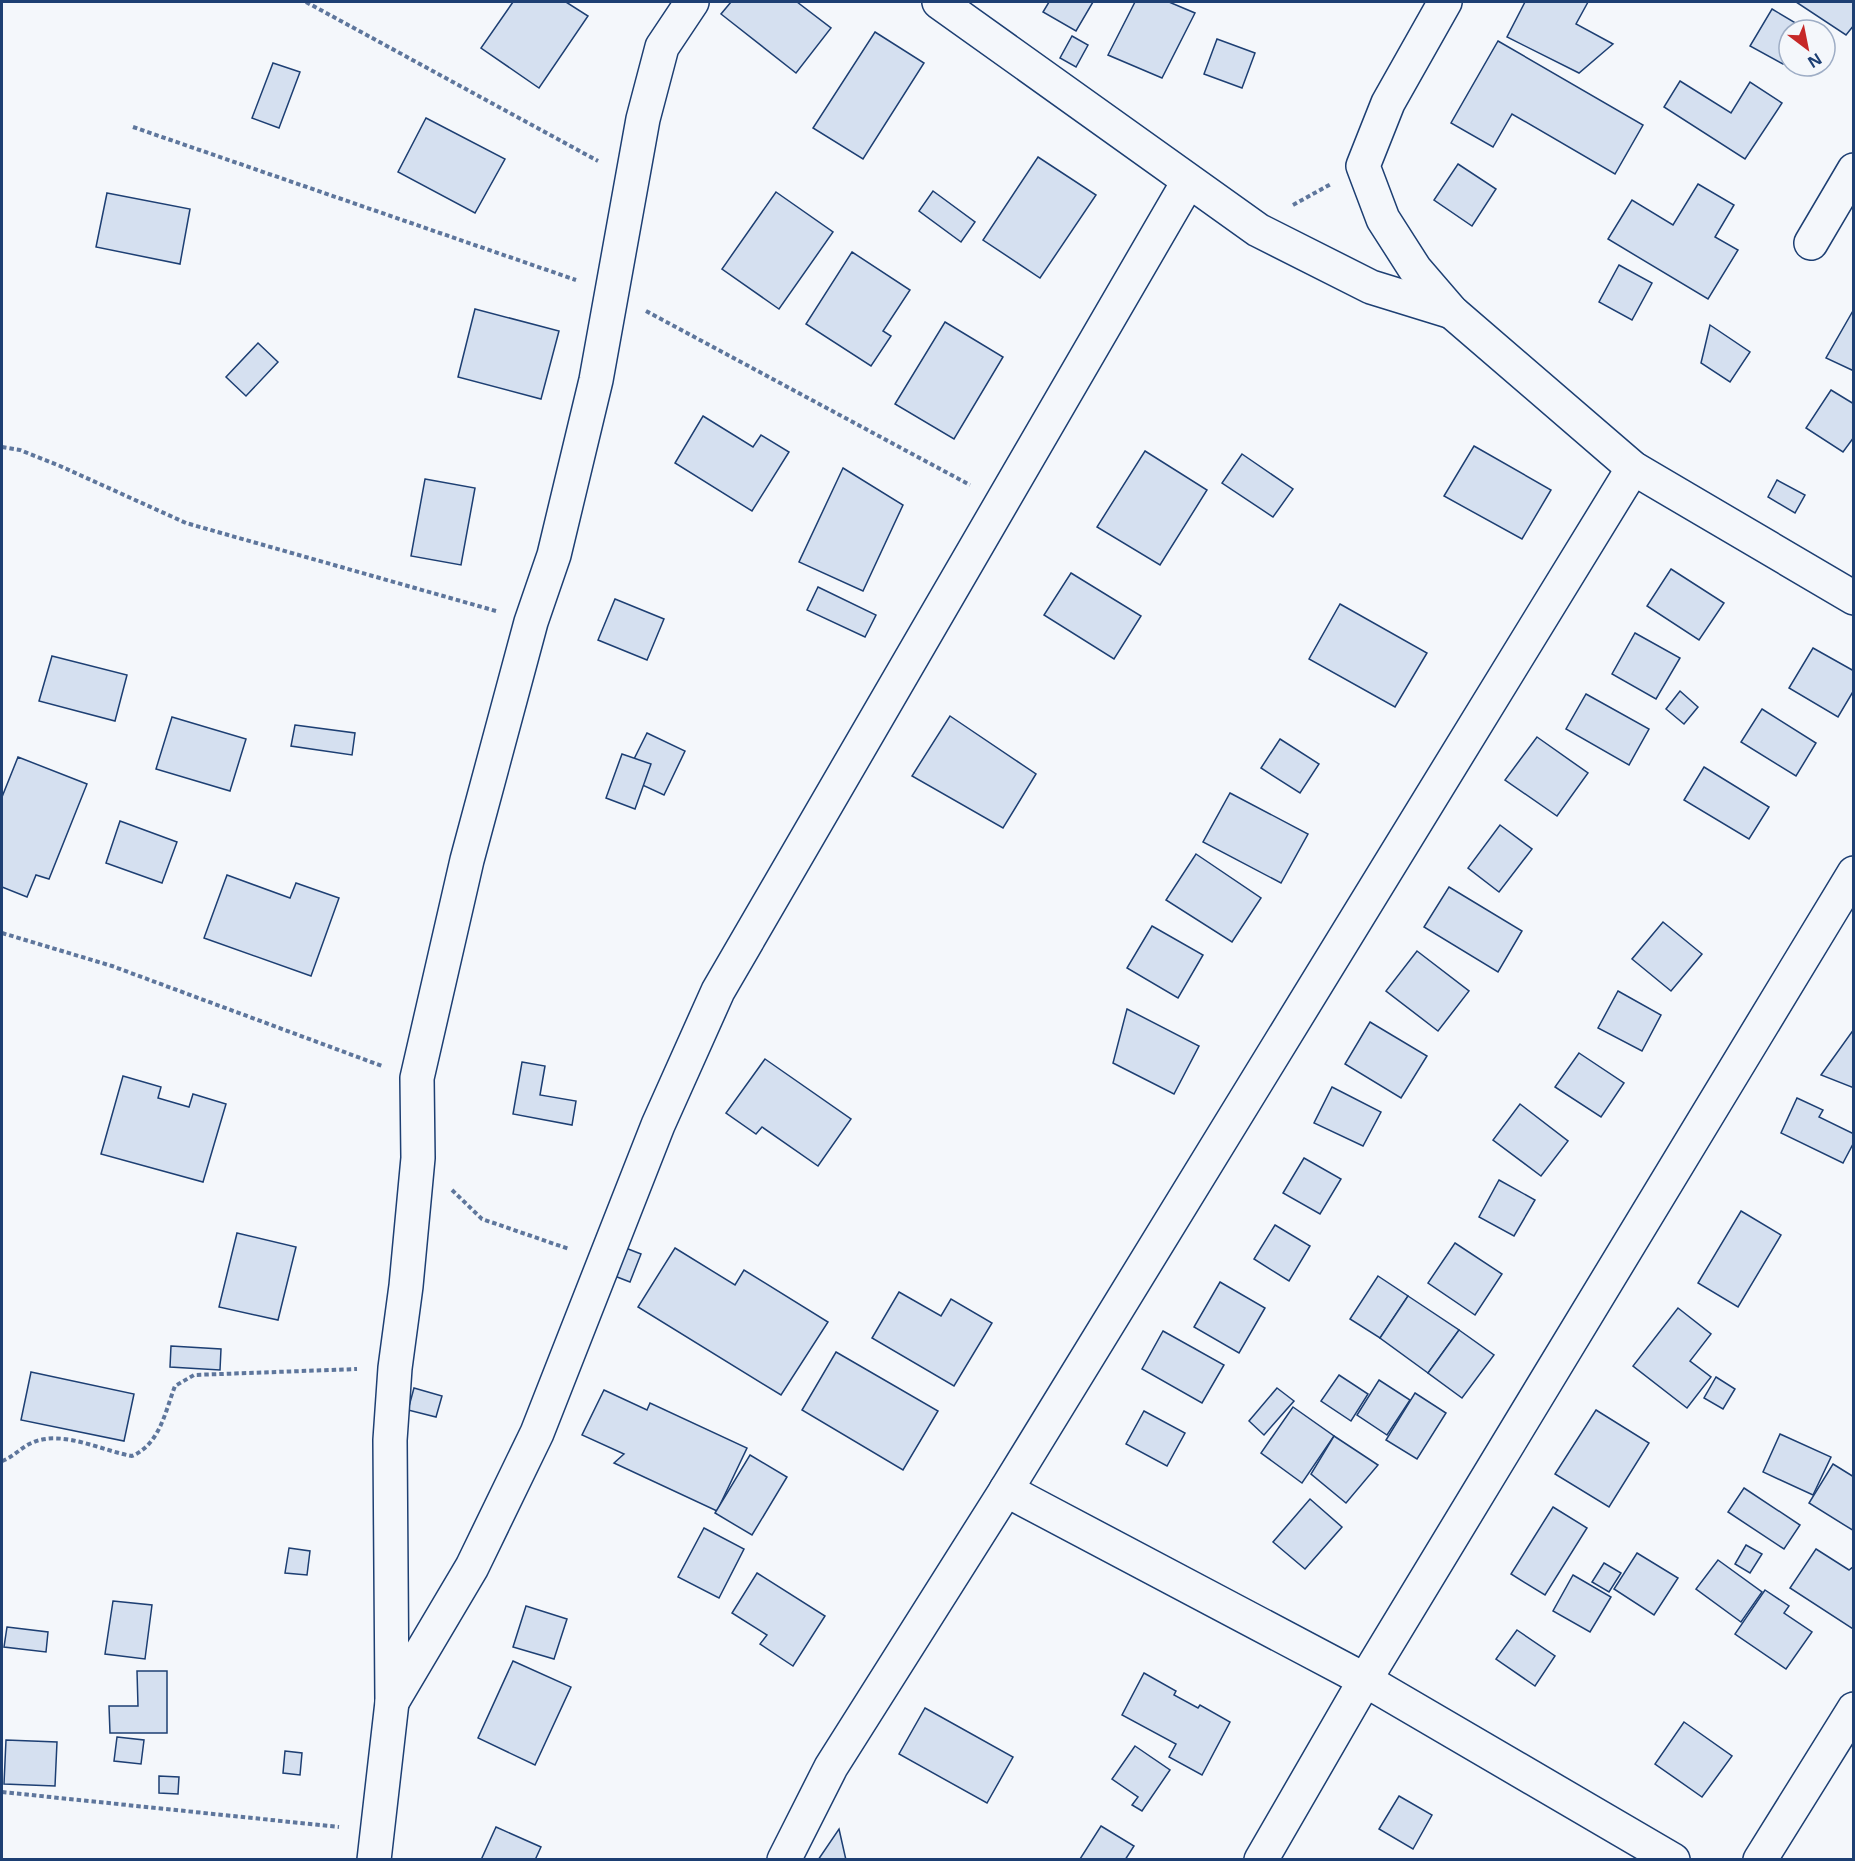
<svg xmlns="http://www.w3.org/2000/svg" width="1855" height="1861" viewBox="0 0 1855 1861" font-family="'Open Sans',sans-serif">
<rect width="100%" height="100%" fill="#f4f7fb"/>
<g fill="#d5e0f0" stroke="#1d3f73" stroke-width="1.5">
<polygon points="513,2 566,2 588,16 539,88 481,48"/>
<polygon points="731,2 797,2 831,28 796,73 721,14"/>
<polygon points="1049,2 1093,2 1076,31 1043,12"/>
<polygon points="1135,2 1169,2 1195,13 1162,78 1108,55"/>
<polygon points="1525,2 1588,2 1576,24 1613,44 1579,73 1507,37"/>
<polygon points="1796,2 1854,2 1854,25 1846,35"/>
<polygon points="1772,9 1804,28 1789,30 1789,54 1783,64 1750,46"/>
<polygon points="875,32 924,63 863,159 813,128"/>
<polygon points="1072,36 1088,45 1076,67 1060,58"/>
<polygon points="1217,39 1255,53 1242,88 1204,74"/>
<polygon points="1498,41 1643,125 1615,174 1512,114 1493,147 1451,123"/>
<polygon points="273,63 300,72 279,128 252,118"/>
<polygon points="1680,81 1731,113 1750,82 1782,103 1745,159 1664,107"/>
<polygon points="426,118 505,159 475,213 398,172"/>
<polygon points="1038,157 1096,195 1040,278 983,240"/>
<polygon points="1458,164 1496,189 1472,226 1434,200"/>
<polygon points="1698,184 1734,205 1715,237 1738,250 1708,299 1608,239 1632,200 1673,225"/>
<polygon points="933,191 975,222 961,242 919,211"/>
<polygon points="776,192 833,232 779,309 722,269"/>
<polygon points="107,193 190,209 180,264 96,247"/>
<polygon points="852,252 910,290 883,331 891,336 871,366 806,324"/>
<polygon points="1619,265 1652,283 1632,320 1599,302"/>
<polygon points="475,309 559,331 541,399 458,377"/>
<polygon points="1854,309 1854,371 1826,358"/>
<polygon points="945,322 1003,357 954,439 895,404"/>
<polygon points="1710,325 1750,352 1730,382 1701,363"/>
<polygon points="258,343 278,362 246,396 226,377"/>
<polygon points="1831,390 1854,404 1854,437 1843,452 1806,428"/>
<polygon points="703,416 753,447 761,435 789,452 752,511 675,463"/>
<polygon points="1474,446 1551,490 1522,539 1444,496"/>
<polygon points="1145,451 1207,490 1160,565 1097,527"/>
<polygon points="1242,454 1293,489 1273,517 1222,483"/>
<polygon points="843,468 903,505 863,591 799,562"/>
<polygon points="425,479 475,488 461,565 411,556"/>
<polygon points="1777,480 1805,495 1795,513 1768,497"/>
<polygon points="1671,569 1724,603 1699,640 1647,606"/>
<polygon points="1071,573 1141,616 1114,659 1044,615"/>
<polygon points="818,587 876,615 865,637 807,610"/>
<polygon points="615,599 664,619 647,660 598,640"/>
<polygon points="1340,604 1427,653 1395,707 1309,659"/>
<polygon points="1635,633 1680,658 1656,699 1612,674"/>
<polygon points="1813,648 1854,671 1854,690 1838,717 1789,688"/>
<polygon points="52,656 127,675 115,721 39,701"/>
<polygon points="1680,691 1698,707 1684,724 1666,709"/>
<polygon points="1586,694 1649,729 1629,765 1566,729"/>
<polygon points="1762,709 1816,743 1796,776 1741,742"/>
<polygon points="950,716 1036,774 1003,828 912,776"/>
<polygon points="172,717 246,739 230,791 156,769"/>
<polygon points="295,725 355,733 352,755 291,746"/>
<polygon points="647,733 685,751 664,795 625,777"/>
<polygon points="1537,737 1588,773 1557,816 1505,780"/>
<polygon points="1280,739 1319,764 1300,793 1261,768"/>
<polygon points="622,754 651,764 635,809 606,798"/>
<polygon points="18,757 87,784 49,879 36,875 27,897 2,887 2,797"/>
<polygon points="1704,767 1769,807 1749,839 1684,800"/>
<polygon points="1230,793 1308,834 1281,883 1203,842"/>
<polygon points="120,821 177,842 162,883 106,863"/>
<polygon points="1500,825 1532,849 1499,892 1468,868"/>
<polygon points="1196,854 1261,898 1232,942 1166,900"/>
<polygon points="227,875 290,898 296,883 339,898 311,976 204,938"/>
<polygon points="1449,887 1522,931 1498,972 1424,927"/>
<polygon points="1663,922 1702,954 1671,991 1632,959"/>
<polygon points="1152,926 1203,955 1178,998 1127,968"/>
<polygon points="1417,951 1469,991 1438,1031 1386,991"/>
<polygon points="1618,991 1661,1015 1642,1051 1598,1028"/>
<polygon points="1127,1009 1199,1046 1174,1094 1113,1063"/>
<polygon points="1370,1022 1427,1056 1401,1098 1345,1064"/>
<polygon points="1854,1029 1854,1088 1821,1075"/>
<polygon points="1579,1053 1624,1083 1601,1117 1555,1087"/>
<polygon points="765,1059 851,1119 818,1166 762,1127 756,1134 726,1113"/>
<polygon points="522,1062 545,1066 540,1095 576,1101 572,1125 513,1114"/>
<polygon points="123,1076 161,1087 158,1098 189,1107 193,1094 226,1104 203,1182 101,1154"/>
<polygon points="1332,1087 1381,1112 1363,1146 1314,1123"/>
<polygon points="1797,1098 1823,1110 1819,1117 1854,1134 1854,1142 1843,1163 1781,1133"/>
<polygon points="1520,1104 1568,1141 1541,1176 1493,1140"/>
<polygon points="1304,1158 1341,1179 1320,1214 1283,1193"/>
<polygon points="1499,1180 1535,1200 1514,1236 1479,1217"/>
<polygon points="1741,1211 1781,1235 1738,1307 1698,1283"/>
<polygon points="1275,1225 1310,1246 1289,1281 1254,1259"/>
<polygon points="237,1233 296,1247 278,1320 219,1307"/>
<polygon points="1455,1243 1502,1274 1475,1315 1428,1283"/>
<polygon points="623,1247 641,1254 630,1282 612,1275"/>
<polygon points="675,1248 735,1285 744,1270 828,1322 781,1395 638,1307"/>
<polygon points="1378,1276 1408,1296 1380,1338 1350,1319"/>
<polygon points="1220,1282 1265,1308 1239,1353 1194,1327"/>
<polygon points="899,1292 941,1316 951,1299 992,1323 954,1386 872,1338"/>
<polygon points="1408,1296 1459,1330 1428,1373 1380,1338"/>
<polygon points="1678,1308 1711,1334 1690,1361 1711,1377 1687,1408 1633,1366"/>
<polygon points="1459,1330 1494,1355 1462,1398 1428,1373"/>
<polygon points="1163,1331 1224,1365 1202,1403 1142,1369"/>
<polygon points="171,1346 221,1349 220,1370 170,1367"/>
<polygon points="836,1352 938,1411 903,1470 802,1410"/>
<polygon points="31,1372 134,1394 124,1441 21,1420"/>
<polygon points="1339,1375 1368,1394 1351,1421 1321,1401"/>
<polygon points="1716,1377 1735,1389 1723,1409 1704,1398"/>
<polygon points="1379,1380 1410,1400 1387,1435 1357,1415"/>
<polygon points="414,1388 442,1396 436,1417 408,1410"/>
<polygon points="1277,1388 1294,1401 1264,1435 1249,1421"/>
<polygon points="604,1390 647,1410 650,1403 747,1448 717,1511 614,1463 624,1454 582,1435"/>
<polygon points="1415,1393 1446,1413 1417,1459 1386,1440"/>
<polygon points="1293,1407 1334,1436 1302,1483 1261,1453"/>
<polygon points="1596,1410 1649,1443 1609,1507 1555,1474"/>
<polygon points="1144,1411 1185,1433 1167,1466 1126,1444"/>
<polygon points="1780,1434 1831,1457 1813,1495 1763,1472"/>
<polygon points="1334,1436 1378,1465 1346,1503 1311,1474"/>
<polygon points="750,1455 787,1477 752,1535 715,1513"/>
<polygon points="1833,1464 1854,1477 1854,1531 1809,1503"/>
<polygon points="1744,1488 1800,1525 1784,1549 1728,1512"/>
<polygon points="1310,1499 1342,1527 1305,1569 1273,1542"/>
<polygon points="1553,1507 1587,1528 1545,1595 1511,1574"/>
<polygon points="704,1528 744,1549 719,1598 678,1577"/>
<polygon points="1746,1545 1762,1554 1750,1573 1735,1564"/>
<polygon points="289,1548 310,1551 307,1575 285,1573"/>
<polygon points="1816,1549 1849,1570 1854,1566 1853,1629 1790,1588"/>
<polygon points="1637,1553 1678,1578 1654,1615 1614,1589"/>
<polygon points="1718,1560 1762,1592 1741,1622 1696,1589"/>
<polygon points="1604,1563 1621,1573 1609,1592 1592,1582"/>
<polygon points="757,1573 825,1616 793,1666 760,1644 767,1635 732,1613"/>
<polygon points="1573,1575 1611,1597 1590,1632 1553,1611"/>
<polygon points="1765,1590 1789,1606 1784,1613 1812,1632 1786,1669 1735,1634"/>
<polygon points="113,1601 152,1605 145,1659 105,1654"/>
<polygon points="526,1606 567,1619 554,1659 513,1647"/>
<polygon points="7,1627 48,1632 46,1652 4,1647"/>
<polygon points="1517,1630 1555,1656 1535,1686 1496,1659"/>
<polygon points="513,1661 571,1687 535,1765 478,1738"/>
<polygon points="137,1671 167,1671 167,1733 110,1733 109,1706 138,1706"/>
<polygon points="1144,1673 1176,1691 1174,1695 1198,1708 1200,1705 1230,1722 1202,1775 1169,1757 1176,1744 1122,1715"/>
<polygon points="925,1708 1013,1757 987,1803 899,1754"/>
<polygon points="1684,1722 1732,1756 1702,1797 1655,1764"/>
<polygon points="117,1737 144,1740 141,1764 114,1761"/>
<polygon points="6,1740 57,1742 55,1786 4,1784"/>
<polygon points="1135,1746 1170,1770 1142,1811 1132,1805 1138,1797 1112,1779"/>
<polygon points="285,1751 302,1753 300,1775 283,1773"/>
<polygon points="159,1776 179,1777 178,1794 159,1793"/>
<polygon points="1399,1796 1432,1815 1413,1849 1379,1829"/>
<polygon points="1101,1826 1134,1846 1125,1860 1080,1859"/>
<polygon points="496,1827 541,1847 535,1860 481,1860"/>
<polygon points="839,1829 846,1860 818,1860"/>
</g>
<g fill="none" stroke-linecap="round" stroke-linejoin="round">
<g stroke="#1d3f73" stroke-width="36">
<g id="street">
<polyline points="939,2 1258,230 1371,287 1452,312"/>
<polyline points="1445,2 1388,103 1363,166 1383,219 1415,269 1452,312 1633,468 1854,598"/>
<polyline points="1811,243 1854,170"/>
<polyline points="1633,468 1006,1490 1365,1680 1673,1860"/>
<polyline points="392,1702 472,1567 537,1433 658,1125 718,991 1188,182"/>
<polyline points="374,1860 392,1702 390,1440 395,1368 406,1286 418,1158 417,1078 467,860 531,622 554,555 596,380 643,119 662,47 692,2"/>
<polyline points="784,1860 831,1767 1006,1490"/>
<polyline points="1261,1860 1365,1680 1854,873"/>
<polyline points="1760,1860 1854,1709"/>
</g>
</g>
<g stroke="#5e769c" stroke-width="4" stroke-dasharray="4.5 3" stroke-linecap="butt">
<polyline points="306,2 598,161"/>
<polyline points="133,127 576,280"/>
<polyline points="1293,205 1331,184"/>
<polyline points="646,311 970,485"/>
<polyline points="2,447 20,450 60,466 186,523 496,611"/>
<polyline points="2,933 112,966 382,1066"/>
<polyline points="452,1190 482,1219 569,1249"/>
<path d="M2,1461C14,1457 22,1446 34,1442C63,1430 103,1451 132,1456C160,1444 165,1412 175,1386L194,1375L357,1369"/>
<polyline points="2,1792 339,1827"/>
</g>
<use href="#street" stroke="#f4f7fb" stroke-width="33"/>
</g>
<rect width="1855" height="1861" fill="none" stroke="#1d3f73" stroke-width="6"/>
<g transform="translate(1807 48) rotate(148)"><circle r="28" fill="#f4f7fb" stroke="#9eadc5" stroke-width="1.5"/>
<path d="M0-4.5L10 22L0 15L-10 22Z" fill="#c62828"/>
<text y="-9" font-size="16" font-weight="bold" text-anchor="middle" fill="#1d3f73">N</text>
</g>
</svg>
